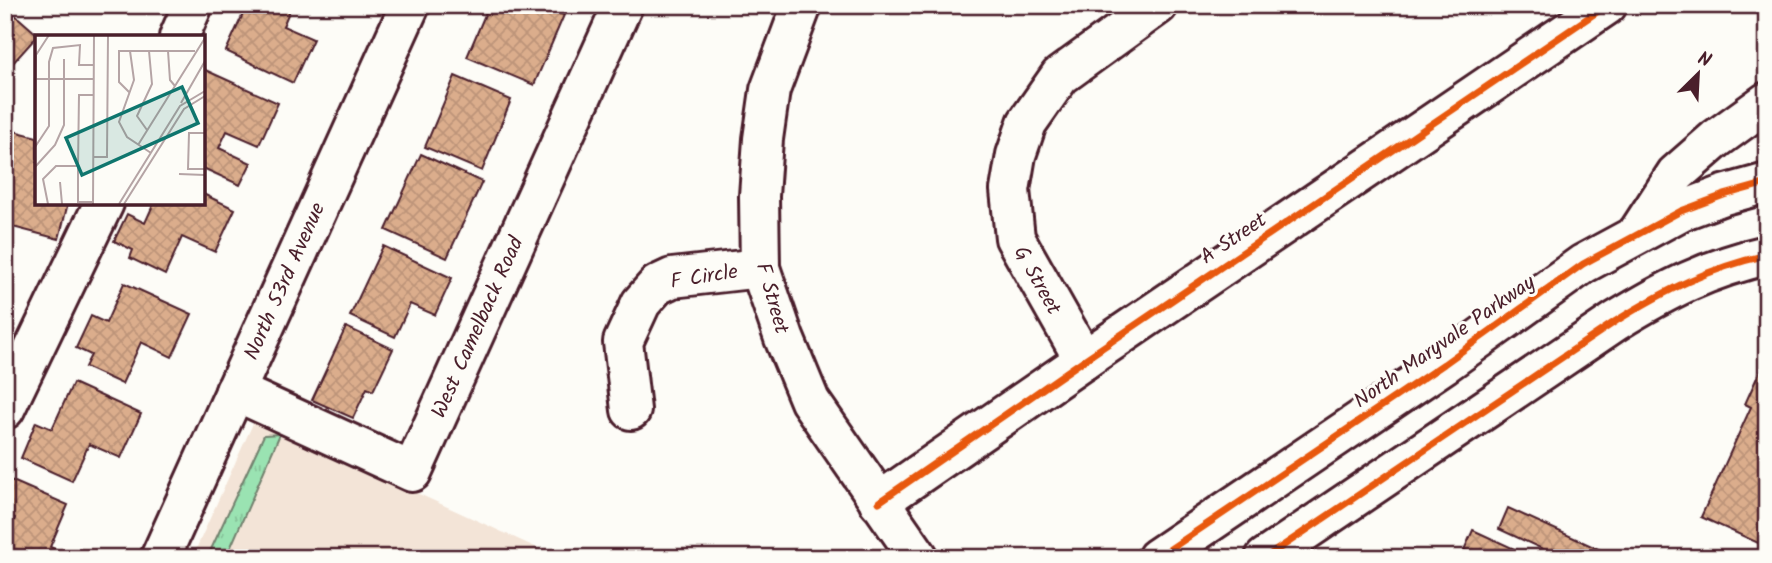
<svg xmlns="http://www.w3.org/2000/svg" width="1772" height="563" viewBox="0 0 1772 563" font-family="Kalam,sans-serif">
<defs>
<pattern id="grass-tufts" width="24" height="20" patternUnits="userSpaceOnUse" patternTransform="scale(1.75)"><rect width="24" height="20" fill="#9ae3b2"/><path d="M3 7l-1-3M5 7V3M7 7l1-3M15 17l-1-3M17 17v-4M19 17l1-3" fill="none" stroke="#86c299"/></pattern>
<pattern id="building-cross-hatch" width="8" height="8" patternUnits="userSpaceOnUse" patternTransform="scale(1.75)"><rect width="8" height="8" fill="#dbad8c"/><path d="M0 0l8 8M0 8l8-8" fill="none" stroke="#bd9479"/></pattern>
</defs>
<rect width="100%" height="100%" fill="#fdfcf7"/>
<filter id="ink" filterUnits="userSpaceOnUse"><feTurbulence type="fractalNoise" baseFrequency=".0143" numOctaves="2"/><feDisplacementMap in="SourceGraphic" scale="14" xChannelSelector="R" yChannelSelector="G"/><feConvolveMatrix kernelMatrix="1 2 1 2 8 2 1 2 1" color-interpolation-filters="sRGB"/></filter>
<g filter="url(#ink)">
<polygon fill="#f3e4d7" points="255,419 559,558 192,558"/>
<polygon fill="url(#grass-tufts)" stroke="#72816e" stroke-width="2" points="280,434 226,558 207,558 264,435"/>
<g fill="url(#building-cross-hatch)" stroke="#4a1f2b" stroke-width="2">
<polygon points="238,5 292,5 283,26 313,39 293,83 226,51 244,12 236,8"/>
<polygon points="489,5 541,5 564,15 534,85 467,57"/>
<polygon points="5,6 38,35 5,72"/>
<polygon points="203,69 278,103 259,145 227,131 219,148 251,163 240,185 203,168"/>
<polygon points="455,76 511,100 482,171 425,147"/>
<polygon points="10,130 37,137 37,203 68,203 59,239 5,225 5,149"/>
<polygon points="421,154 482,182 447,258 386,230"/>
<polygon points="203,194 235,209 215,252 182,237 165,275 130,258 133,250 114,241 127,214 145,223 154,203 203,203"/>
<polygon points="383,246 452,278 435,315 410,304 395,337 350,316"/>
<polygon points="124,283 192,314 172,357 141,342 122,384 85,367 91,355 76,348 91,316 106,323"/>
<polygon points="346,327 393,349 373,391 367,388 353,418 312,400"/>
<polygon points="1767,355 1767,547 1701,517 1751,407 1745,404"/>
<polygon points="73,383 141,414 121,458 89,444 72,481 21,458 36,422 52,429"/>
<polygon points="8,479 68,505 50,547 76,558 5,558 5,541 15,518 5,514 5,485"/>
<polygon points="1508,508 1618,558 1562,558 1499,529"/>
<polygon points="1473,530 1534,558 1481,558 1464,550"/>
</g>
<g fill="none" stroke-linecap="round" stroke-linejoin="round">
<g stroke="#4a1f2b" stroke-width="44">
<g id="minor">
<polyline points="802,5 770,90 763,139 759,196 760,268 784,338 810,401 919,558"/>
<polyline points="179,37 193,5"/>
<polyline points="1639,231 1676,174 1716,139 1767,102"/>
<polyline points="1084,360 1015,238 1010,190 1016,155 1027,123 1060,76 1158,5"/>
<polyline points="235,391 412,472 623,5"/>
<polyline points="5,409 104,203"/>
<polyline points="631,410 623,342 641,303 657,285 672,278 760,268"/>
<polyline points="879,502 1084,360 1607,5"/>
<polyline points="160,558 410,5"/>
<polyline points="1157,558 1444,364 1583,264 1681,211 1724,195 1767,183"/>
<path d="M1265,558L1616,321C1666,290 1709,268 1767,255"/>
</g>
</g>
<use href="#minor" stroke="#fdfcf7" stroke-width="38"/>
<g stroke="#fdfcf7" stroke-width="11">
<g id="cycleway">
<polyline points="879,502 1084,360 1607,5"/>
<polyline points="1157,558 1444,364 1583,264 1681,211 1724,195 1767,183"/>
<path d="M1265,558L1616,321C1666,290 1709,268 1767,255"/>
</g>
</g>
<use href="#cycleway" stroke="#e8590c" stroke-width="7"/>
</g>
</g>
<g text-anchor="middle" stroke-width="6" stroke-linejoin="round" paint-order="stroke">
<g font-size="21" fill="#4a1f2b" stroke="#fdfcf7">
<text transform="translate(1233 238) rotate(-34)" y="7">A Street</text>
<text transform="translate(704 276) rotate(-9)" y="7">F Circle</text>
<text transform="translate(1038 280) rotate(61)" y="7">G Street</text>
<text transform="translate(284 281) rotate(-66)" y="7">North 53rd Avenue</text>
<text transform="translate(773 298) rotate(74)" y="7">F Street</text>
<text transform="translate(477 327) rotate(-66)" y="7">West Camelback Road</text>
<text transform="translate(1444 341) rotate(-35)" y="7">North Maryvale Parkway</text>
</g>
</g>
<g transform="translate(35 35)">
<rect width="170" height="170" fill="#fdfcf7"/>
<path fill="none" stroke="#b5a4a5" stroke-width="2" d="M95,16L99,45L84,87L92,102L116,118M133,16L135,45L140,51M0,44H58M94,57L84,47V16H160M146,68L170,26M0,89L1,20L14,0M112,95L102,81L117,49L114,16M170,98H154L153,134H170M103,110L170,3M0,112L14,91V27L18,13L45,10L44,30H59M58,122H72L73,0M0,132L20,110L29,90V24M144,139L170,140M25,147L27,169M58,167H43V131L44,60H58M13,169L8,144L21,131H43M58,169L59,0M84,169L145,71L170,56M89,169L149,74L170,61"/>
<path fill="#0f766e" fill-opacity="0.15" stroke="#0f766e" stroke-width="3.5" d="M147,52L163,88L47,140L31,103Z"/>
<rect width="170" height="170" fill="none" stroke="#4a1f2b" stroke-width="3.5"/>
</g>
<rect width="1772" height="563" fill="none" stroke="#fdfcf7" stroke-width="28"/>
<rect x="14" y="14" width="1744" height="535" fill="none" stroke="#4a1f2b" stroke-width="2.5" filter="url(#ink)"/>
<g transform="translate(1698 74) rotate(24)" stroke="#fdfcf7" stroke-width="5" paint-order="stroke">
<path d="M0-5L12 26L0 18L-12 26Z" fill="#4a1f2b"/>
<text y="-10" font-size="19" font-weight="bold" text-anchor="middle" fill="#4a1f2b">N</text>
</g>
</svg>
